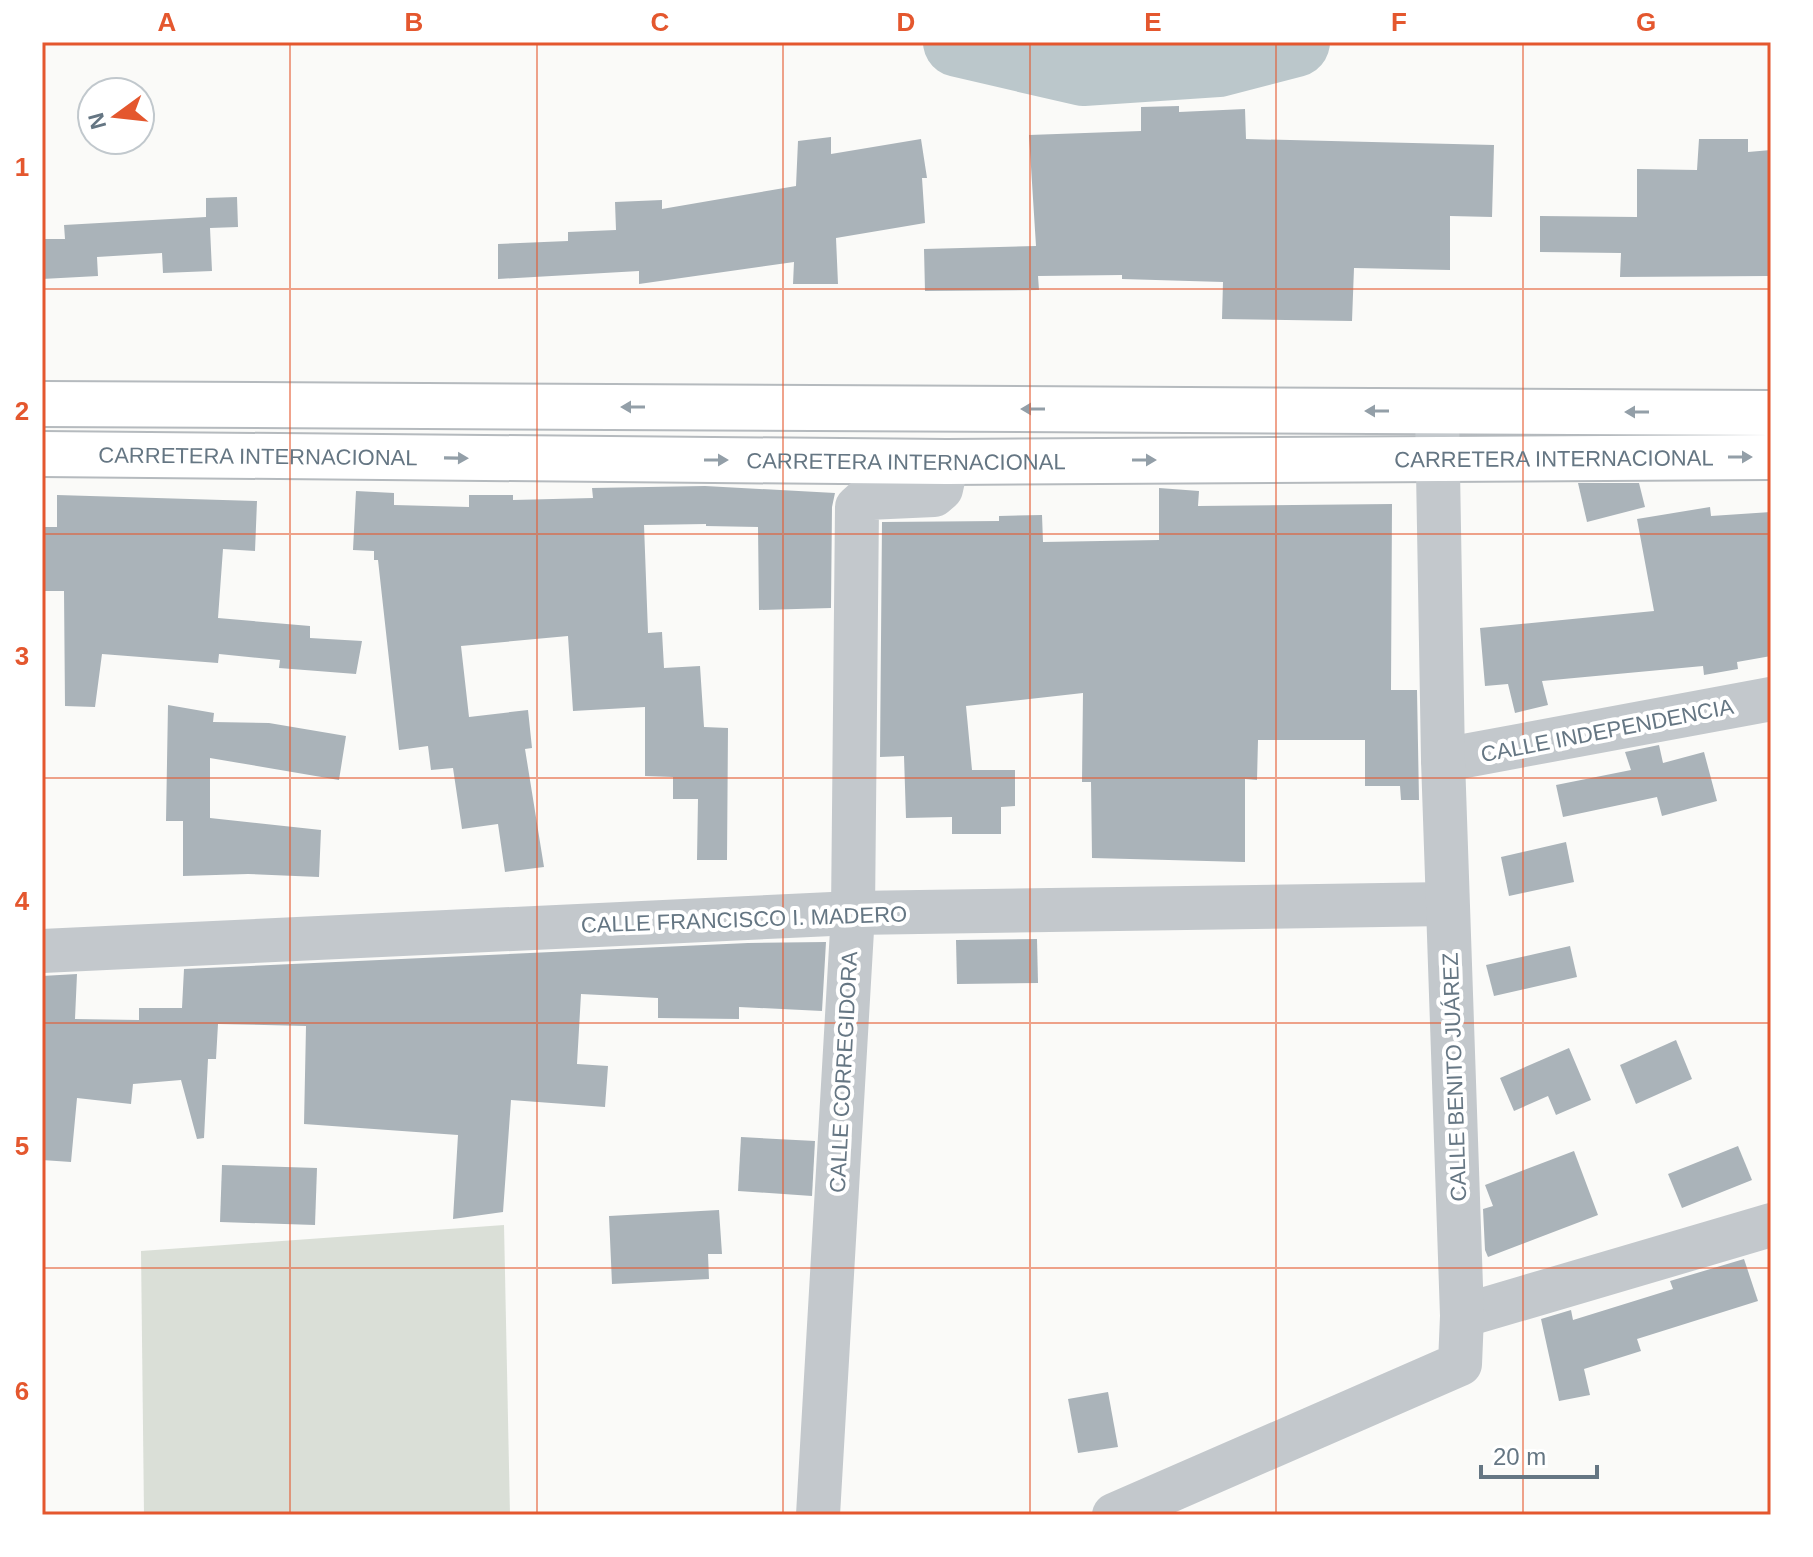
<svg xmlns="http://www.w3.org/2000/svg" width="1813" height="1557" viewBox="0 0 1813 1557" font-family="Arial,sans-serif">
<rect width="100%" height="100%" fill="#fafaf8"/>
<polygon fill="#dadfd7" points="504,1225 510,1515 144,1515 141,1251"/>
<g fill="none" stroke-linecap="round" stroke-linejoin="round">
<polyline stroke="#bbc7cb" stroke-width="70" points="958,42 1083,71 1218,62 1295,42"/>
</g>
<g fill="#aab3b9">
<polygon points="1179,106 1179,112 1245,109 1246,139 1494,145 1492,217 1450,216 1450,270 1354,268 1352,321 1222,319 1223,282 1122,279 1122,275 1038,276 1039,290 925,291 924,249 1036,246 1029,135 1141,131 1141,107"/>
<polygon points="831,137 831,154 921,139 927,178 922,178 925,223 836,238 838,284 793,284 794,262 639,284 639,271 498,279 498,244 568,241 568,232 616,230 615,202 662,200 662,209 796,186 798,141"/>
<polygon points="1699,139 1748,139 1748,152 1771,150 1768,276 1620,277 1621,253 1540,252 1540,216 1637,217 1637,169 1697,170"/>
<polygon points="237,197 238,227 210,228 212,271 163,273 162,253 97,257 98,276 42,279 42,239 65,239 64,225 206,217 206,198"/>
<polygon points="1578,483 1639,483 1645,507 1587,522"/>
<polygon points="705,486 835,493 832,507 831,608 759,610 758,527 706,526 706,524 644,525 648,633 662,632 664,668 700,666 704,727 728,728 727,860 697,860 698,799 673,799 673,777 645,776 645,707 573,711 568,636 461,646 469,717 528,710 532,748 525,749 544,867 505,872 498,824 462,829 453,768 431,770 428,746 399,750 378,560 374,560 374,551 353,550 356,491 394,493 394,505 469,507 469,495 513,495 513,500 593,498 592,488"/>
<polygon points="1159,488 1199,491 1198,506 1392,504 1391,690 1417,690 1419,800 1401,800 1400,786 1365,786 1365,740 1258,740 1257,780 1245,779 1245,862 1092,858 1091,782 1082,782 1083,693 966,706 972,770 1015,770 1015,806 1001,807 1001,834 952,834 952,817 906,818 904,756 880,757 882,522 999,521 999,516 1042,515 1043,542 1159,540"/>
<polygon points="57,495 257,501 255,551 223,549 218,618 310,626 310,638 362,641 356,674 279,668 280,660 219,654 218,663 102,654 95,707 65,706 64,591 42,591 42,527 57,527"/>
<polygon points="1710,507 1711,516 1771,512 1771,656 1737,662 1738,669 1704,675 1703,666 1542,681 1548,705 1515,713 1508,684 1485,686 1480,628 1654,611 1637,519"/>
<polygon points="168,705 214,713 213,722 269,723 346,736 339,780 210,758 210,818 321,830 319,877 248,874 183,876 183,821 166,821"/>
<polygon points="1659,745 1663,763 1704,752 1717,801 1662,816 1657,797 1563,817 1556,785 1631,770 1625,752"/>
<polygon points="1566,842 1574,882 1509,896 1501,857"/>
<polygon points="1037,939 1038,983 957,984 956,940"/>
<polygon points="826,942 822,1011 739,1007 739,1019 658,1018 658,998 581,994 577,1064 608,1066 605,1107 511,1100 503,1212 453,1219 458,1135 304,1124 306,1026 218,1024 216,1059 208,1059 204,1138 197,1139 181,1080 133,1084 131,1104 77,1098 71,1162 42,1160 42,976 77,974 75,1019 139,1020 139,1008 182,1008 184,969 748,943"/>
<polygon points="1570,946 1577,977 1494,996 1486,965"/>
<polygon points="1676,1040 1692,1079 1636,1104 1620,1065"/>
<polygon points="1569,1048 1591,1100 1556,1115 1548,1096 1514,1111 1500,1078"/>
<polygon points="741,1137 815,1141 812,1196 738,1191"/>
<polygon points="1738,1146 1752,1180 1682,1208 1668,1174"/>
<polygon points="1574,1151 1598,1215 1488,1257 1485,1250 1483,1209 1493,1206 1485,1185"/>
<polygon points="222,1165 317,1168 315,1225 220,1222"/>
<polygon points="719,1210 722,1254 708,1254 709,1279 612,1284 609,1216"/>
<polygon points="1744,1259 1758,1301 1637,1339 1641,1351 1584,1369 1590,1395 1559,1401 1541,1319 1571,1310 1573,1320 1673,1289 1670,1281"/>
<polygon points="1108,1392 1118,1447 1078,1453 1068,1399"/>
</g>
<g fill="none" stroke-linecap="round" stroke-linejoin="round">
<g stroke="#b5babe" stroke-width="48">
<g id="major">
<polyline points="42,404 1771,413"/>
<path id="s1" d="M42,454L947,462L1771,457"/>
</g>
</g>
<g stroke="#c3c8cc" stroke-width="44">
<polyline points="1443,760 1771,699"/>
<polyline points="42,951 853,913 1447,904"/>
<polyline points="1462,1316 1771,1225"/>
<polyline points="818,1515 853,913 857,507 867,498 934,495 941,489 947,462"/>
<polyline points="1114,1515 1460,1364 1462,1316 1443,760 1437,412"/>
</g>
<use href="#major" stroke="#fff" stroke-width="44"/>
</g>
<defs><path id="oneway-solid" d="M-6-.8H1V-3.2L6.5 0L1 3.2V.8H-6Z" transform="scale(2)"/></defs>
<g fill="#939fa8">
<use href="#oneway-solid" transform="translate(633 407) rotate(-180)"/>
<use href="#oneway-solid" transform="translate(1033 409) rotate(-180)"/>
<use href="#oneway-solid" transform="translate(1377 411) rotate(-180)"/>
<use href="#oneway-solid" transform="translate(1637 412) rotate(-180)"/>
<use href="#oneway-solid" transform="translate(1740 457)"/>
<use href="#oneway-solid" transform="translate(456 458) rotate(1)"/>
<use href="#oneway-solid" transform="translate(716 460)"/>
<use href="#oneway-solid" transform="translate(1144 460)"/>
</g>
<path fill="none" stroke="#e4572e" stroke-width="2" stroke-opacity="0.55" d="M290,42V1515M537,42V1515M783,42V1515M1030,42V1515M1276,42V1515M1523,42V1515M42,289H1771M42,534H1771M42,778H1771M42,1023H1771M42,1268H1771"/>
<g text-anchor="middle" stroke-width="8" stroke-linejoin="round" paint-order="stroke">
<g font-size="22" fill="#657683" stroke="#fff">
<text dy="8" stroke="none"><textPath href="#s1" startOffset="216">CARRETERA INTERNACIONAL</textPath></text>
<text dy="8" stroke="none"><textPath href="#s1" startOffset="1512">CARRETERA INTERNACIONAL</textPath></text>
<text dy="8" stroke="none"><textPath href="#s1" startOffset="864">CARRETERA INTERNACIONAL</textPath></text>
<text transform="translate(1607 730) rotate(-11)" y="8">CALLE INDEPENDENCIA</text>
<text transform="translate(744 919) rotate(-2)" y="8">CALLE FRANCISCO I. MADERO</text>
<text transform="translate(843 1072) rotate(-87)" y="8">CALLE CORREGIDORA</text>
<text transform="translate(1454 1077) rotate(-92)" y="8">CALLE BENITO JUÁREZ</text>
</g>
</g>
<rect width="1813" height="1557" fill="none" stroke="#ffffff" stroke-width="88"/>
<g transform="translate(116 116) rotate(255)"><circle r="38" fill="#ffffff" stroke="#c1c8cd" stroke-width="2"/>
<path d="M0-6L14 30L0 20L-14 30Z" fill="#e4572e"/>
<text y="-12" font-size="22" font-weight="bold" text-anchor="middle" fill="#657683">N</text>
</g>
<path d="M1481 1465v12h116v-12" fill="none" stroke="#657683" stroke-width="4"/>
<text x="1493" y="1465" font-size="24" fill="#657683" stroke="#ffffff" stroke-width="6" paint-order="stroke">20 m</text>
<rect x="44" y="44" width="1725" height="1469" fill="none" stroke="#e4572e" stroke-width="3"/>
<g font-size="26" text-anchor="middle" font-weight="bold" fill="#e4572e">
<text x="167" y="31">A</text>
<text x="414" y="31">B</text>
<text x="660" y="31">C</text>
<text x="906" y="31">D</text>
<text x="1153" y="31">E</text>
<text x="1399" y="31">F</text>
<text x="1646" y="31">G</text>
<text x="22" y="176">1</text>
<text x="22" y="420">2</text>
<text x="22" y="665">3</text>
<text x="22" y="910">4</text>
<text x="22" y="1155">5</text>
<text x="22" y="1400">6</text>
</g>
</svg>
